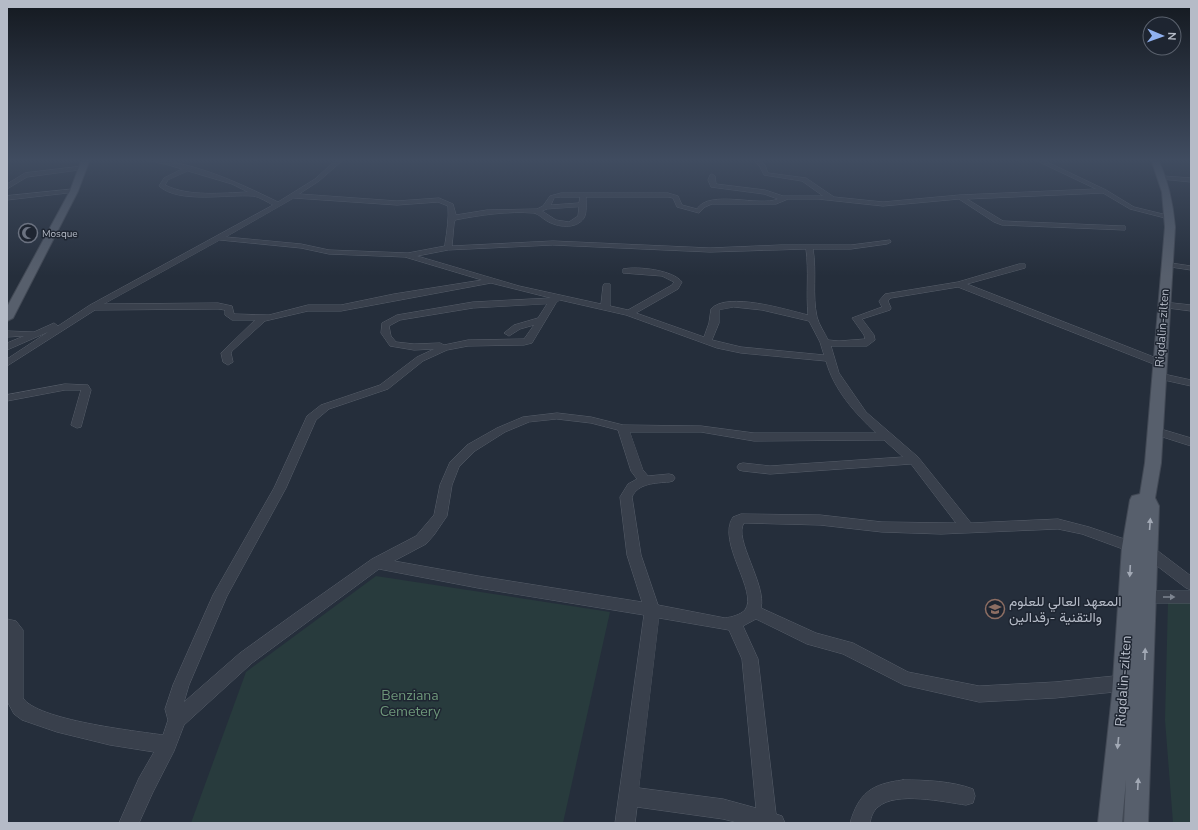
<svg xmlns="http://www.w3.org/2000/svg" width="1198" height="830" viewBox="0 0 1198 830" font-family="'Nunito Sans',Vazirmatn,sans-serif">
<rect width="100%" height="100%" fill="#252e3b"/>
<g fill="#283b3d">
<polygon points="376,576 610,612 563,823 191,823 246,672"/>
<polygon points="1168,601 1191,603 1191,823 1173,823 1165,720"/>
</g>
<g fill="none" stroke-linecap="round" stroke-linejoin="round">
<g stroke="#575e6a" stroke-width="1">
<g id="minor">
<path d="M140,159C188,159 235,181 278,202L315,179L337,159H344L319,181L299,194L397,201L439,198L453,204L456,215L487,210L537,209L543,206L550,196L561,193H668L678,196L682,205L697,209C709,189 759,207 778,199L764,194L711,187L708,180L710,175L712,174L715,176L716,184L765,190L783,196H823L802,181L764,175L760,167L752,159H759L765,165L768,173L806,178L834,197L883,202L960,195L1096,189L1033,159H1041L1106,190L1134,207L1171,216L1172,217L1169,219L1130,209L1103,193L967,199L1003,221L1122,226H1125V230L1002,225L994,222L959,199L883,206L818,199H788L776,204H712L705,207L699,213L677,207L673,198L668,197H586C586,203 587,213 584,218C576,230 557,227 547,221C543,219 539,214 534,213C508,211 480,215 455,220L454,224L452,246L553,241L710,248L781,245H851L890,240L891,242L887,244L851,249H813C817,272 812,295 817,317C819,325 825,333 828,340L839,341L865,339L864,335L852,318L882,307L879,301L885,294L958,282L1019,264H1025V268L967,284L1164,361L1165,363L1164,365H1156L958,287L891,298L888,301L891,308L890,310L862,319L874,335L875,340L867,346H831L839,373L866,412L918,457L971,523L1058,519L1089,527L1136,543L1138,547L1136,551L1131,552L1082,534L1058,529L941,534L882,532L820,525L744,523C733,538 767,585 761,608L816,633L853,643L908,672L979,686L1055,682L1124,675L1130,678L1132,683L1130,688L1124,691L1055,698L979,702L904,685L843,654L807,644L756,619L743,626L758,659L776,814L782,816L785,823H739L723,819L637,807L635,823H615L644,615L478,588L379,569L252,663L184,725L174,751L153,792L139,823H119L139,778L154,752L110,745L57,732L22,720L14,714L7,701V619L16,621L23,630V698C37,720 135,731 163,735L168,720L165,709L173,685L213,595L274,488L307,416L321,405L380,385L417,357L434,349L414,350L390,346L381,333L382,323L397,315L473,302L551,298L491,283L341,311H308L265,321L232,351L231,353L233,362L228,365L223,362L221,353L255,320H232L225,315V310L218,309L95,310L7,366V359L48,332L7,350V343L24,336L7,337V331L34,332L54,323L58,326L90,305L273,205C267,202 260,197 253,196C228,194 179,204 159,186L164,178L182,169L165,164ZM188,171L232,184L248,192C222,193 189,197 165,185L168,180ZM561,197H580L579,203L551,205L554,198ZM294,198L397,205L438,202L448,206C449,218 447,231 445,244V246L408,253L329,250L301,244L226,237ZM579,207L578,216L569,222L556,220L542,211L547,209ZM220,240L301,248L329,254L405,257L482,280L394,294L341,305H308L269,315L234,314L232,306L218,303L104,304ZM553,245L710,252L806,249C809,271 806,293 808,315C787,310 727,291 711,309L709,323L704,337L636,313L678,289L682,282C673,270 638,266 623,269V273L662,276L674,282L672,285L628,310L610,306V284H604L603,286L601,304L519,286L417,256L448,250ZM560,300L626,315L717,348L741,353L826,361C834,390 855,413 876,433H754L701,426L623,425L591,417L557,413L523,417L497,428L467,445L450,462L440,485L434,515L416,536L372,559L294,614L240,653L184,702L189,685L227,596L286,488L316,420L329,409L388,389L423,361L447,350L468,346L524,345L532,343L556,303ZM547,304L538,318L514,325L504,333L509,336L520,329L534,325L524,339L468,340L444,345L440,343L414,344L396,342L391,336L389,326L400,320L473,308ZM734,307L762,310L809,321L820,342L824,355L741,347L712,340L719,323V310ZM557,419L591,423L618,430L631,471L637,479L628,484L620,497L627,555L642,602L478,576L394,561L426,544L434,535L447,516L452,485L459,467L475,451L505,432L529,422ZM630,432H701L754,441L884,440L903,457L770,466L743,463L739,464L737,467L739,470L743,471L770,474L911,464L956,523L882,522L820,515L741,514L733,517C716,542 759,592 745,610C740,615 732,617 725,618L658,605L641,555L632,497C638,483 656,483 669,482L673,481L675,478L673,475L669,474L648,476L643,470ZM659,618L729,630L742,659L756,808L723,799L639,788Z"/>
<polygon points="84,166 86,167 86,169 27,177 7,189 7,184 25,173"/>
<polygon points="1163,176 1191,178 1191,182 1161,179 1161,177"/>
<polygon points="74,189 77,191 76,192 7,200 7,196"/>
<polygon points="1164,262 1191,266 1191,270 1164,266"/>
<polygon points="1163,302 1191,305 1191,311 1160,307 1160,303"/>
<polygon points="1159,373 1191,380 1191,386 1155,378 1154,376 1155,374"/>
<polygon points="65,384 88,385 91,390 81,427 77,428 71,425 81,390 65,390 7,401 7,395"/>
<polygon points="1154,427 1191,438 1191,446 1150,433 1148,431 1150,429"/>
<polygon points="1149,547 1154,548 1191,576 1191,590 1186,588 1144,556 1142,552 1144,548"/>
<polygon points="1147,591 1191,591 1191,603 1147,603 1142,601 1140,597 1142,593"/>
<path d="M903,780C925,780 952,781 973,789L975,796L973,803L966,805C944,802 896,791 878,807C873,811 871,817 870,823H850C859,793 871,784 903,780Z"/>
</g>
</g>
<g stroke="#424955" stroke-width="2">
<g id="major">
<polygon points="82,159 90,159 78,191 13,318 7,321 7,307 70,191"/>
<path d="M1151,159H1158C1168,181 1173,203 1175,227L1161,463L1155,498L1159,506L1148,823H1124L1126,780L1122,823H1098L1112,695L1122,547L1130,500L1132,496L1140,494L1145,463L1165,227L1162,192Z"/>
</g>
</g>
<use href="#minor" fill="#39404c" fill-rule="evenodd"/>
<use href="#major" fill="#575f6c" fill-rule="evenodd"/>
</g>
<defs><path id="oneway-solid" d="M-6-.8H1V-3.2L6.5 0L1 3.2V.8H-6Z"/></defs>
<g fill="#a2a9b5">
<use href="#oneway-solid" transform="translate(1150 524) rotate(-86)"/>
<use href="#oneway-solid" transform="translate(1130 571) rotate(93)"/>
<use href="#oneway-solid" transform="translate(1145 654) rotate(-88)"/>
<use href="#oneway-solid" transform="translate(1118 743) rotate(96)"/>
<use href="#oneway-solid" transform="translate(1138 784) rotate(-87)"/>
</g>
<use fill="#7d8490" href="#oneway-solid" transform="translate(1169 597)"/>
<linearGradient id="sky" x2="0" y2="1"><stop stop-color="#141920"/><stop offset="0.58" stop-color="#404c60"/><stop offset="1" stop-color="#404c60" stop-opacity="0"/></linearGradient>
<rect width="1198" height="276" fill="url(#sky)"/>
<defs>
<g id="mosque-ring" transform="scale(1)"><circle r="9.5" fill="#1e2531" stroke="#6b7280" stroke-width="1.5"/><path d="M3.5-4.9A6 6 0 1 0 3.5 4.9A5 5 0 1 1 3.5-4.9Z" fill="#6b7280"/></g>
<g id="university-ring" transform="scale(1)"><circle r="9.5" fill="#1e2531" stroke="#8d6e63" stroke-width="1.5"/><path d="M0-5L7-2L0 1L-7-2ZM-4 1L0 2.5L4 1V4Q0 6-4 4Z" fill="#8d6e63"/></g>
</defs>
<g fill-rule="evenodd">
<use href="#mosque-ring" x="28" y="233"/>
<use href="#university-ring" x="995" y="609"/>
</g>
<g text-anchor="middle" stroke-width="3" stroke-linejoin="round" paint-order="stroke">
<g font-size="10" fill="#b5bbc7" stroke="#1e2531" text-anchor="start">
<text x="42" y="237">Mosque</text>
</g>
<g font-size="12" fill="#b5bbc7" stroke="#1e2531">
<text transform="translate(1162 328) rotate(-86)" y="4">Riqdalin-zilten</text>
</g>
<g font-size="14" fill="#b5bbc7" stroke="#1e2531" text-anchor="start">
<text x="1009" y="606">المعهد العالي للعلوم<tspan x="1009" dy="16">والتقنية -رقدالين</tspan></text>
</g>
<g font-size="14" fill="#b5bbc7" stroke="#1e2531">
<text transform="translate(1123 681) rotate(-86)" y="5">Riqdalin-zilten</text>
</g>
<g font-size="14" fill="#6d9679" stroke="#1e2531">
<text x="410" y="700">Benziana<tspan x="410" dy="16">Cemetery</tspan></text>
</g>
</g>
<rect width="1198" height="830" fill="none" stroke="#b5bbc7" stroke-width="16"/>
<g transform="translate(1162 36) rotate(92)"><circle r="19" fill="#1e2531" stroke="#5a616d"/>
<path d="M0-3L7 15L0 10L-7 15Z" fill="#90b1f0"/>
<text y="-6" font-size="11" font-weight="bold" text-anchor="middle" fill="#b5bbc7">N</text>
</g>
</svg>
